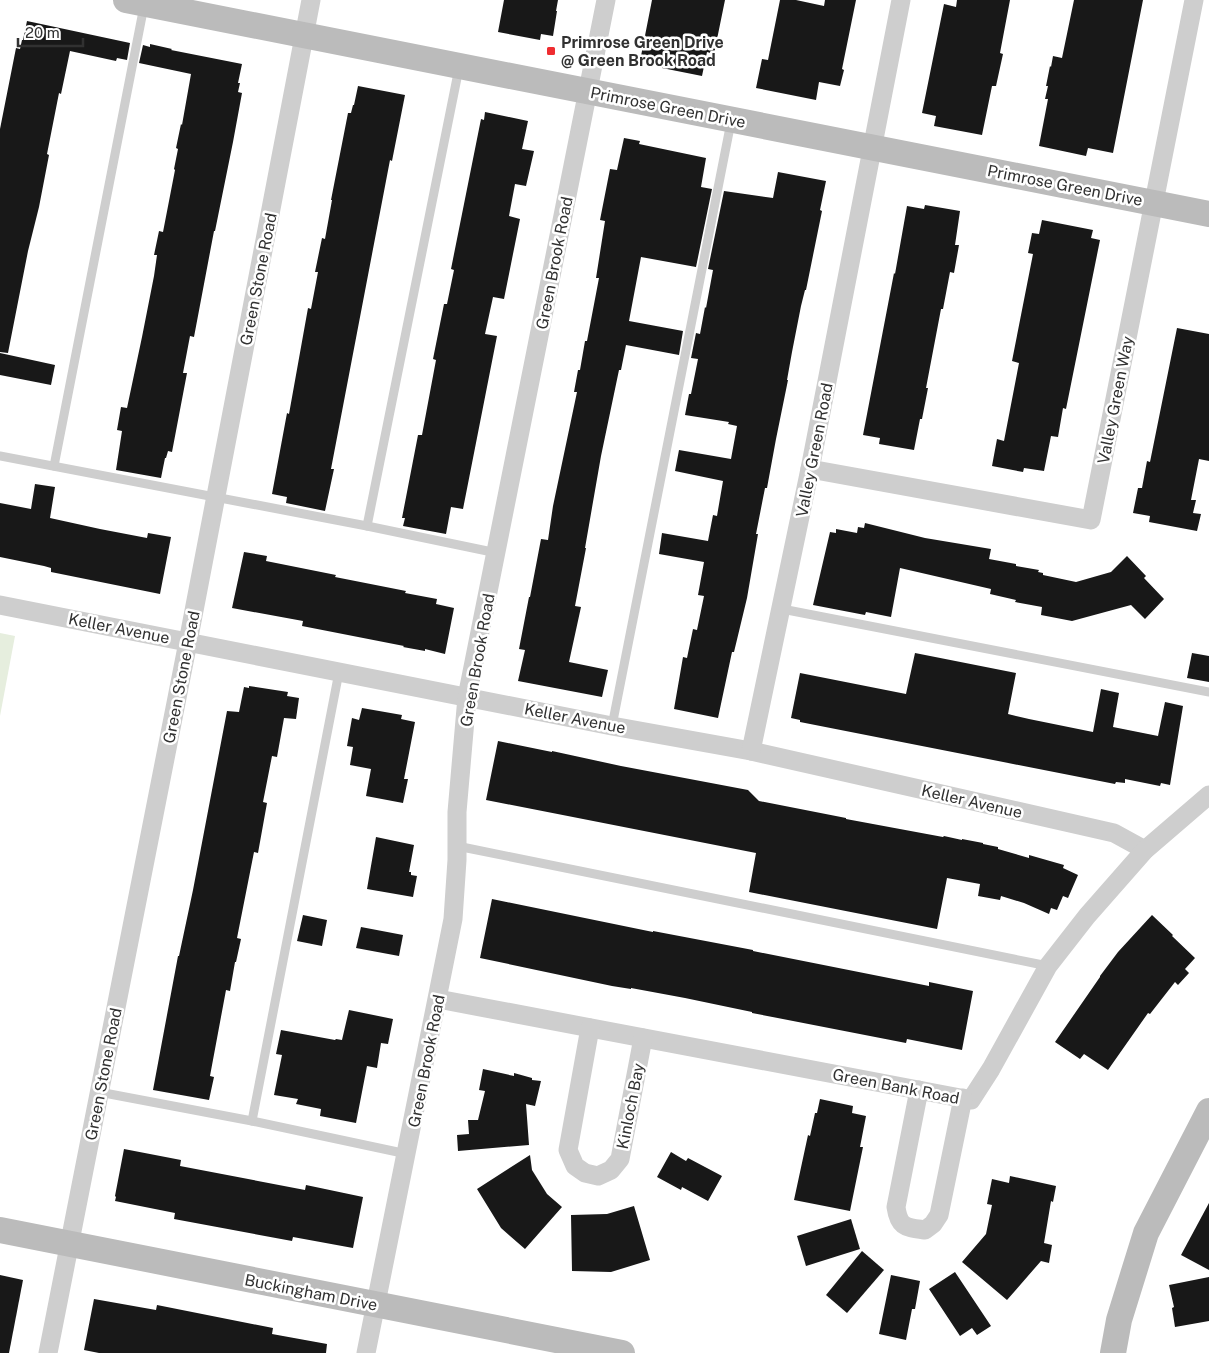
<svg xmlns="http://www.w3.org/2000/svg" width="1209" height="1353" viewBox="0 0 1209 1353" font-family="'Public Sans',sans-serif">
<rect width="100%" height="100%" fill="#fff"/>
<polygon fill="#e6eede" points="0,633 15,636 0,716"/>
<g fill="#181818">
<polygon points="504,0 558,0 556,11 557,11 553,36 541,34 540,40 498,32"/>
<polygon points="652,0 725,0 714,54 707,52 702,76 662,68 664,60 641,56"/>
<polygon points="780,0 796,0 824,6 825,0 856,0 842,69 844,70 840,86 819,82 816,100 756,88 762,59 768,60"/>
<polygon points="957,0 1010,0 1000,53 1003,54 996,86 992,86 982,135 934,126 936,116 922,113 944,4 956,7"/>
<polygon points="1074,0 1143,0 1113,153 1088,148 1086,156 1039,146 1048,99 1045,99 1048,86 1046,86 1050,66 1051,67 1053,56 1062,58"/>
<polygon points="27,21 130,43 127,60 117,58 116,61 70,51 61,94 59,93 47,154 49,155 39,207 28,251 8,353 0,352 0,129 16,48 20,49 22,40 23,40"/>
<polygon points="150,44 172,49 171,50 242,64 238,83 240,83 238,92 242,93 233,142 215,231 214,231 194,337 190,336 183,373 187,373 172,452 168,451 166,458 165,458 161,478 116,470 122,431 117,430 121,407 127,408 142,337 154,276 157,255 154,255 159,231 163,232 175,170 174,169 178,149 176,148 181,124 182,125 191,74 139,63 143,45 150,47"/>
<polygon points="358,86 405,95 392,161 390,160 331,469 334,469 325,511 286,503 287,497 272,494 287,413 289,414 308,308 311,309 318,272 315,272 322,238 325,239 332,200 331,200 348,113 351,113 353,105 354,105"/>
<polygon points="485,112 528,121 522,149 534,151 526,186 515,184 509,216 520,219 504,299 493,297 485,334 497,336 463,509 451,507 446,534 403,526 405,518 402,518 418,435 422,435 436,360 433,359 444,304 447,304 454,270 451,269 481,119 484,120"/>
<polygon points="624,138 640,141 639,144 706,158 701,187 712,189 696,267 641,257 629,321 683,331 679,355 626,345 621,370 619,370 601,456 585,548 586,548 575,606 581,607 569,662 608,670 602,697 518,681 525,650 519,649 529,597 530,597 541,539 548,540 553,506 577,392 574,392 578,370 580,370 585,341 587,341 599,278 596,278 605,221 600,220 610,169 617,170"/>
<polygon points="778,172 826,181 820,210 822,211 806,290 805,290 801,306 792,352 787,380 788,380 776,439 767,488 765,488 756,534 758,534 747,598 734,652 732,652 718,718 674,709 683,657 687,658 693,629 697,630 704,596 698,595 704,562 659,554 662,533 708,541 713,515 717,516 723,481 675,471 679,450 731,459 737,426 728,424 729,422 685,415 689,394 691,394 698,359 691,358 696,333 700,334 705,307 706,308 713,270 708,269 724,191 773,198"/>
<polygon points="925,205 960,211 955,245 959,245 954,273 950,272 943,309 941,309 926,388 928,388 922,419 920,419 914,450 879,444 880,438 863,435 894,273 895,274 907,206 924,209"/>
<polygon points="1042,220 1093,230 1091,238 1100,240 1066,409 1063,408 1058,437 1051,436 1044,471 1024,468 1023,472 992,466 997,439 1004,441 1019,363 1012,361 1033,254 1028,253 1032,233 1039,234"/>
<polygon points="1177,328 1209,334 1209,461 1199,459 1191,500 1196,500 1193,513 1201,514 1197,531 1149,522 1150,516 1133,513 1138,488 1142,488 1147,461 1150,462"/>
<polygon points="0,353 55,365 51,385 0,375"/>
<polygon points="35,484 55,487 50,518 100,529 147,538 148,533 171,537 160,594 51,572 51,568 44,566 0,557 0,503 31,509"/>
<polygon points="865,523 925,538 991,549 989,559 1016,564 1016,566 1039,570 1038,572 1043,573 1043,575 1076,582 1111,572 1127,556 1146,576 1144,578 1164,599 1145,619 1131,605 1072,621 1041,615 1042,607 1015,602 1016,600 990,594 991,589 900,568 891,617 866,612 865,615 813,605 830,532 836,533 836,529 857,533 858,527 864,528"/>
<polygon points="244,552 267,556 266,561 336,575 335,577 406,591 405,593 437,599 436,604 454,608 445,654 425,649 425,651 403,647 404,646 302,626 303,621 232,608"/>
<polygon points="915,653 1016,673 1008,714 1029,719 1093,732 1101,689 1119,693 1113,727 1158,736 1165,702 1183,706 1170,785 1161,783 1160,786 1125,779 1125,783 1116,782 1115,784 800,722 800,720 791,718 800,673 906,694"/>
<polygon points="1192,653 1209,656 1209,682 1187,678"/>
<polygon points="249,686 288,692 287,696 299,698 296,719 284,718 277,757 272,756 263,802 267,803 258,853 254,852 237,938 241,939 236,962 235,962 230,991 226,990 210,1076 214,1077 209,1100 153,1090 178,956 179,956 193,890 227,711 239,712 244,687 249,688"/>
<polygon points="362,708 402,715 401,719 415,722 404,779 408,779 403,803 366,796 371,769 350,765 353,747 347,746 352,718 359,720"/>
<polygon points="498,741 552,752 552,751 621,766 748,790 759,801 846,818 846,819 943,837 944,836 962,840 962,839 983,843 983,844 998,847 998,849 1029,858 1029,855 1064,865 1063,868 1078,875 1068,898 1063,896 1057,910 1051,908 1049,914 1024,903 1001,896 1000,900 978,896 980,884 947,878 937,929 749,892 756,853 486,800"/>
<polygon points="376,837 414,845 409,872 411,872 411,875 417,876 413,897 367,889"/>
<polygon points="492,899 653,932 653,931 753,950 753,951 929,986 929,982 973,991 962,1050 907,1039 906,1043 752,1013 752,1012 728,1007 685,998 631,988 631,989 612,986 480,958"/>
<polygon points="303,915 327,920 322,946 297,941"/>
<polygon points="1152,915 1173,935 1172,936 1195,958 1185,969 1189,973 1178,985 1175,982 1150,1014 1148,1013 1108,1070 1084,1054 1080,1059 1055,1042 1100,977 1100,976 1118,952"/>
<polygon points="361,927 403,935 399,956 356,948"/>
<polygon points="349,1010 393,1019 388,1044 381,1043 377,1068 367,1066 356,1123 320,1116 321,1109 296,1104 298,1099 274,1095 282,1055 276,1054 281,1030 335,1040 336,1039 342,1040"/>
<polygon points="483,1069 514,1076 514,1073 532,1078 532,1080 541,1081 535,1106 526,1104 529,1145 458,1151 457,1135 469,1134 468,1120 478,1120 485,1091 479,1090"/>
<polygon points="820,1099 853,1106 852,1113 866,1116 860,1147 863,1147 850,1211 794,1200 808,1135 810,1136 815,1113 817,1113"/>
<polygon points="124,1149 181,1160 180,1166 305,1190 306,1185 363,1197 353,1248 293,1237 292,1241 174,1219 175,1213 115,1201 116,1197 115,1196"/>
<polygon points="671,1152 686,1161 688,1158 722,1176 708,1201 682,1187 681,1190 657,1177"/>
<polygon points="530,1155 532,1170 547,1194 562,1207 525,1249 501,1228 477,1189"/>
<polygon points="1010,1176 1056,1186 1053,1202 1051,1201 1044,1243 1052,1245 1049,1263 1041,1261 1007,1300 962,1262 986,1234 992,1205 987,1204 992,1179 1009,1183"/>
<polygon points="1209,1203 1209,1270 1181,1255"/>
<polygon points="634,1206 650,1260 611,1272 572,1271 571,1215 607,1214"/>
<polygon points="851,1219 860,1249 806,1266 797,1236"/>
<polygon points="862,1251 884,1270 847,1313 826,1295"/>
<polygon points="955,1272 991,1326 977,1335 972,1328 960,1336 929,1289"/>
<polygon points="0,1275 23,1280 9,1353 0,1353"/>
<polygon points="891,1275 920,1281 915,1309 912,1309 906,1340 879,1334"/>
<polygon points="1209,1277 1209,1321 1175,1327 1172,1308 1174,1307 1169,1285"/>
<polygon points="94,1299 156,1310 157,1305 273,1328 272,1334 327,1344 326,1353 99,1353 84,1350"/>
</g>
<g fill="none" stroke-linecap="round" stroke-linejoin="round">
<g stroke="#cecece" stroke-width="9">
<polyline points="0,456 367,526 497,553"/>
<polyline points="54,466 144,6"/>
<polyline points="367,526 459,68"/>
<polyline points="782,609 1209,692"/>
<polyline points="612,726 731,122"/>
<polyline points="457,846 1048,966"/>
<polyline points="99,1092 252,1121 407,1154"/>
<polyline points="252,1121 339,672"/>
</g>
<g stroke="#cecece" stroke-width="19">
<polyline points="810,469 1091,520 1194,0"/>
<polyline points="0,605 612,726 751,751 1114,833 1145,850"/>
<polyline points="751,751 810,469 901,0"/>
<polyline points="438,999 971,1100 991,1069 1048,966 1087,916 1145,850 1209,795"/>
<polyline points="590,1028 568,1150 575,1166 585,1173 598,1176 611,1170 620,1159 643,1038"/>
<path d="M919,1090L896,1207C899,1228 906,1227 925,1230L933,1224L939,1215L963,1098"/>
<polyline points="48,1353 188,642 311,0"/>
<polyline points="366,1353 453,919 457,860 457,812 467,697 606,0"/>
</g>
<g stroke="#bbb" stroke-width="26">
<polyline points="126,0 1209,214"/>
<polyline points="0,1230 622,1353"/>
<polyline points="1113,1353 1119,1320 1146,1233 1209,1111"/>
</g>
</g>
<rect fill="#ef2c30" stroke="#fff" stroke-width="2" x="546" y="46" width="10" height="10" rx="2.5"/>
<g text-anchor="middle" stroke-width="5" stroke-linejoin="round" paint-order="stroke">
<g font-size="16" font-weight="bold" fill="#313131" stroke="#fff" text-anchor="start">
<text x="561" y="48">Primrose Green Drive<tspan x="561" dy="18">@ Green Brook Road</tspan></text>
</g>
<g font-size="16" fill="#313131" stroke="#fff">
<text transform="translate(668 107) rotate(11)" y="6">Primrose Green Drive</text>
<text transform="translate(1065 185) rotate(11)" y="6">Primrose Green Drive</text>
<text transform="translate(554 263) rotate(-79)" y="6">Green Brook Road</text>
<text transform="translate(258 279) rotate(-79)" y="6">Green Stone Road</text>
<text transform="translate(1115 400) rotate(-79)" y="6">Valley Green Way</text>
<text transform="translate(814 450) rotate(-79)" y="6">Valley Green Road</text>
<text transform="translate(119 628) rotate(11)" y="6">Keller Avenue</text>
<text transform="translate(477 660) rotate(-80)" y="6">Green Brook Road</text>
<text transform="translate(181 677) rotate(-79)" y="6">Green Stone Road</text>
<text transform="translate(575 718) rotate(11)" y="6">Keller Avenue</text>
<text transform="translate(972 801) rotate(13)" y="6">Keller Avenue</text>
<text transform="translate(426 1061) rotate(-79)" y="6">Green Brook Road</text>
<text transform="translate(103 1074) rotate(-79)" y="6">Green Stone Road</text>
<text transform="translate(896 1086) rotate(11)" y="6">Green Bank Road</text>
<text transform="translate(630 1106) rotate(-79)" y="6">Kinloch Bay</text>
<text transform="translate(311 1292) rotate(11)" y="6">Buckingham Drive</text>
</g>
</g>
<path d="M18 38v8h65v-8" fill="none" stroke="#313131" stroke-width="2.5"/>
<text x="25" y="38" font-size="15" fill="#313131" stroke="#ffffff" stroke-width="4" paint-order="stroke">20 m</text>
</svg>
